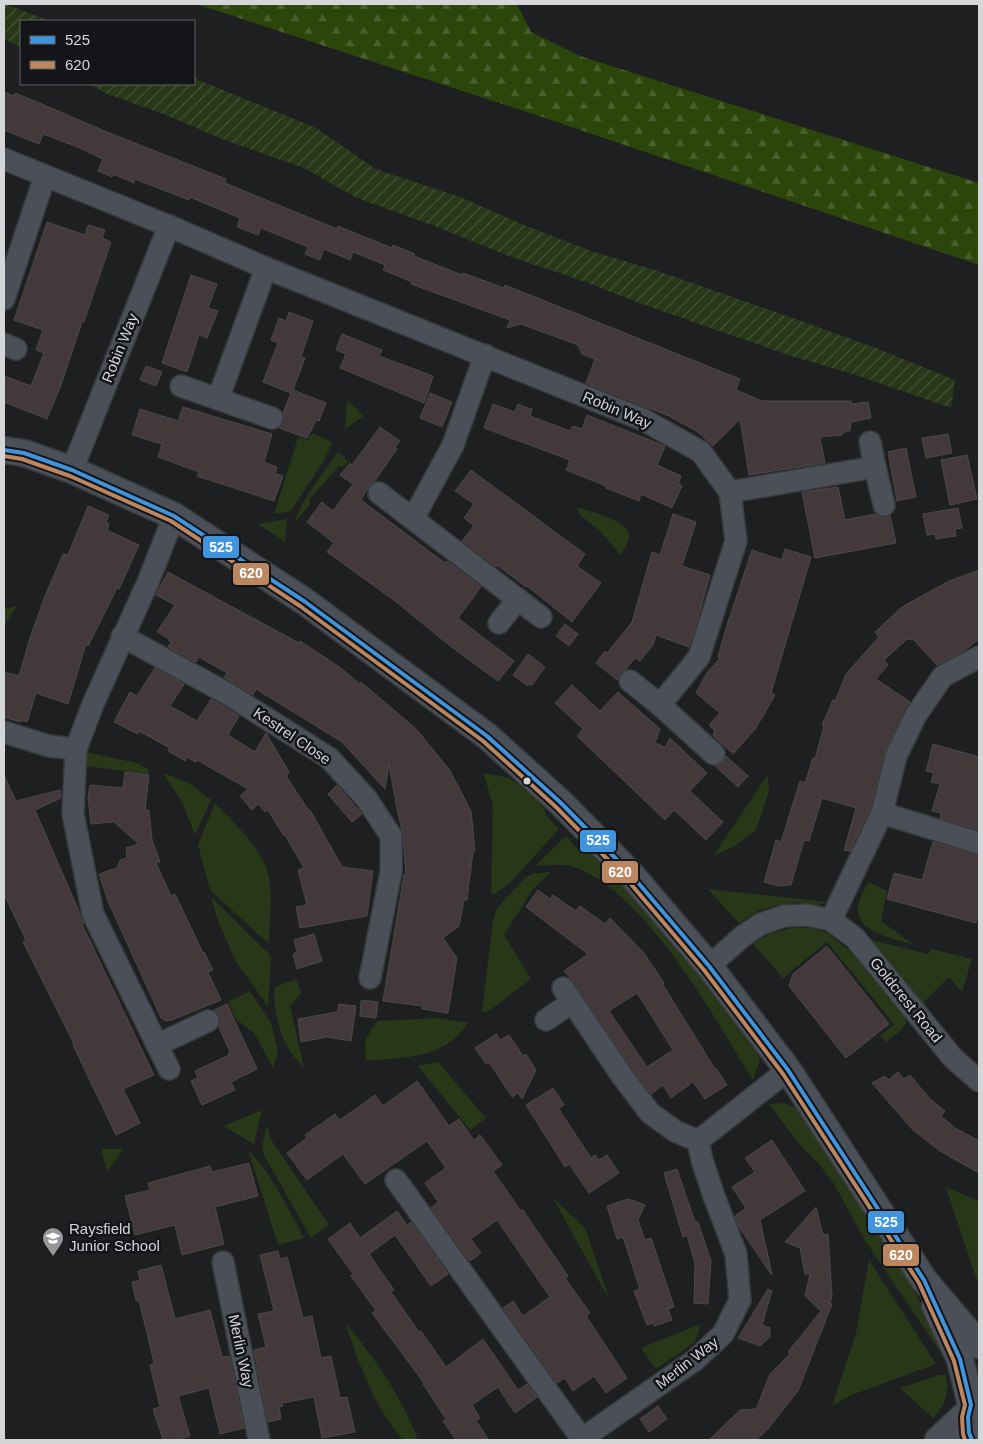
<svg xmlns="http://www.w3.org/2000/svg" width="983" height="1444" viewBox="0 0 983 1444" font-family="Arial,sans-serif">
<defs>
<pattern id="forest-firs" width="22" height="20" patternUnits="userSpaceOnUse" patternTransform="scale(1.25)"><rect width="22" height="20" fill="#2c450b"/><path d="M5 1l3.5 6h-7zM16 11l3.5 6h-7z" fill="#4a5f2e"/></pattern>
<pattern id="garden-furrows" width="10" height="10" patternUnits="userSpaceOnUse" patternTransform="scale(1.25)"><rect width="10" height="10" fill="#273717"/><path d="M-1 1l2-2M0 10L10 0M9 11l2-2" fill="none" stroke="#455338"/></pattern>
</defs>
<rect width="100%" height="100%" fill="#1d1f21"/>
<g fill="#273717">
<polygon points="347,400 364,416 345,429"/>
<polygon points="312,433 332,442 325,459 291,511 274,514 298,437 308,440"/>
<path d="M338,452L348,461L343,467L339,466L309,500L311,503L294,524C302,498 322,475 338,452Z"/>
<path d="M577,508C588,509 627,522 629,533C630,540 625,549 621,555L599,530L580,515Z"/>
<polygon points="287,519 285,542 258,524"/>
<polygon points="17,606 5,624 4,624 4,609"/>
<polygon points="86,752 137,763 148,769 148,774 84,766"/>
<polygon points="163,773 189,783 211,800 195,835 182,802"/>
<polygon points="483,773 510,778 533,796 545,810 546,815 559,829 509,884 495,894 491,894 493,804"/>
<polygon points="768,774 769,791 756,830 733,847 713,856"/>
<path d="M215,803C235,824 263,849 269,878C273,898 269,923 269,944L210,890L198,845Z"/>
<path d="M566,836L582,853L591,852L635,898L686,957L752,1044L760,1060L753,1080C712,1015 649,897 577,868C563,862 550,867 536,865Z"/>
<polygon points="551,872 533,889 504,935 531,979 489,1011 482,1012 493,920 497,908 526,877 532,874"/>
<path d="M868,882L887,891L881,921L914,945C896,939 856,933 858,908C858,900 865,889 868,882Z"/>
<polygon points="708,889 829,902 815,906 798,902 779,905 760,910 739,923"/>
<polygon points="211,897 271,956 268,1006 236,962 218,921"/>
<polygon points="791,928 810,928 828,933 853,954 905,1017 906,1023 899,1032 886,1042 880,1036 894,1024 827,942 783,978 753,944 769,934"/>
<polygon points="868,939 928,954 932,949 972,959 962,992 949,977 923,1003"/>
<path d="M296,979L301,993L290,1006L304,1067C282,1048 272,1015 275,987Z"/>
<polygon points="250,991 271,1023 278,1050 273,1068 254,1033 236,1019 228,1002"/>
<path d="M437,1018L468,1023C442,1060 407,1057 366,1061L365,1040L377,1021Z"/>
<polygon points="438,1062 486,1118 470,1130 418,1066"/>
<polygon points="784,1103 794,1107 802,1114 895,1257 925,1311 949,1361 947,1362 866,1242 834,1184 818,1163 801,1146 769,1104"/>
<polygon points="262,1110 254,1144 223,1126"/>
<polygon points="267,1125 270,1138 329,1225 311,1238 265,1157 262,1147"/>
<polygon points="101,1149 124,1149 107,1172"/>
<path d="M248,1150C273,1175 287,1207 304,1238L278,1245Z"/>
<polygon points="946,1187 979,1201 979,1286"/>
<polygon points="553,1198 585,1228 610,1301"/>
<polygon points="869,1260 936,1364 849,1396 832,1406 856,1333"/>
<path d="M345,1322C375,1359 401,1395 418,1440H403C374,1407 359,1364 345,1322Z"/>
<polygon points="701,1324 694,1343 656,1369 641,1348"/>
<path d="M939,1375H946C949,1393 946,1405 933,1418L900,1388Z"/>
</g>
<polygon fill="url(#forest-firs)" points="196,4 517,4 531,32 580,56 979,183 979,265 536,115"/>
<g fill="url(#garden-furrows)">
<polygon points="4,4 5,4 50,21 21,21 21,47 4,39"/>
<polygon points="194,78 316,128 376,169 460,197 529,227 591,251 658,271 801,321 876,348 955,380 951,408 856,375 791,356 639,303 583,281 511,257 437,227 357,198 304,168 227,141 161,113 107,94 90,84 194,84"/>
</g>
<g fill="#44393a" stroke="#4a494a" fill-rule="evenodd">
<polygon points="4,92 14,96 15,93 37,102 107,132 226,179 225,183 337,229 338,226 392,248 393,245 415,254 414,256 462,275 463,273 504,288 505,285 740,379 736,390 762,401 851,401 851,404 868,402 871,418 851,422 850,431 845,431 842,435 820,437 825,463 749,475 740,419 713,446 698,432 669,416 586,383 595,359 582,354 578,345 521,324 507,328 510,320 411,284 412,282 383,270 385,265 353,252 350,260 324,249 320,260 305,254 308,247 261,228 258,235 237,227 240,218 190,197 189,200 135,179 134,183 113,174 112,177 98,171 103,159 75,146 43,134 39,144 4,130"/>
<polygon points="47,222 85,235 88,225 105,230 102,238 111,242 84,322 82,322 61,385 47,419 4,402 4,376 31,386 44,353 36,350 43,330 14,320"/>
<polygon points="191,275 217,284 208,308 218,311 207,338 199,335 187,372 162,363"/>
<polygon points="289,312 313,321 301,357 305,358 293,390 326,403 319,421 316,420 307,438 279,428 284,422 283,413 291,393 263,382 278,343 271,340 279,318 286,321"/>
<polygon points="342,334 382,350 379,356 433,376 424,403 340,368 346,354 336,350"/>
<polygon points="146,366 162,372 156,386 140,380"/>
<polygon points="430,393 452,402 442,427 420,418"/>
<polygon points="493,404 515,412 518,404 525,407 532,409 530,416 570,431 573,426 582,429 587,415 665,446 657,465 681,476 678,484 682,486 672,508 641,494 639,501 606,488 606,486 566,470 570,460 484,428"/>
<polygon points="183,407 272,434 264,462 277,467 275,474 283,476 274,501 197,476 199,472 158,457 162,444 132,435 140,409 178,421"/>
<polygon points="380,427 400,441 395,447 397,449 374,482 369,486 361,500 445,563 447,561 481,587 458,618 514,661 498,681 449,645 395,601 327,552 334,543 307,522 322,502 333,511 353,484 340,475 350,463 352,465"/>
<polygon points="948,434 952,453 926,458 922,438"/>
<polygon points="906,448 916,497 897,501 888,452"/>
<polygon points="967,455 977,499 950,505 941,460"/>
<polygon points="471,470 585,554 577,566 601,583 572,622 527,586 526,587 497,565 496,567 462,541 474,526 464,518 474,504 455,491"/>
<polygon points="838,487 845,520 875,514 881,517 890,515 896,543 815,558 802,492"/>
<polygon points="88,506 109,515 106,522 109,524 107,530 139,545 119,589 117,588 88,646 86,644 68,704 36,693 27,722 21,720 20,722 4,717 4,672 19,676 30,638 45,596 63,554 68,555"/>
<polygon points="958,508 962,528 955,529 956,536 936,539 935,534 927,535 923,514"/>
<polygon points="673,514 696,522 682,566 710,575 695,629 689,647 656,635 653,645 640,661 635,658 626,669 621,673 617,680 596,663 605,651 607,653 632,622 652,552 660,555"/>
<polygon points="785,549 811,557 771,693 775,695 756,728 733,754 713,735 715,731 709,725 720,713 696,693 707,673 720,658 718,657 727,625 752,550 782,560"/>
<polygon points="979,570 979,639 961,653 937,665 914,640 907,639 884,660 888,665 876,679 910,702 885,751 870,809 850,851 844,850 856,808 822,798 809,841 804,840 791,885 778,886 764,882 776,840 781,842 800,781 805,783 813,758 815,759 824,726 822,725 833,700 835,701 846,674 879,637 875,632 902,607 949,581"/>
<polygon points="168,572 299,643 300,641 338,666 360,684 361,682 416,729 449,769 471,811 475,851 473,852 471,868 468,865 471,870 469,882 467,900 464,900 459,926 443,938 457,958 448,1013 422,1009 422,1006 383,1001 404,875 406,875 403,835 397,809 389,764 385,789 342,742 256,689 253,695 224,677 227,673 199,657 196,662 168,647 171,642 168,640 169,639 157,632 175,605 156,595"/>
<polygon points="565,624 578,634 569,646 556,636"/>
<polygon points="528,654 545,667 532,685 526,685 513,675"/>
<polygon points="155,668 184,684 170,706 197,721 211,699 239,716 228,735 255,752 266,733 289,772 286,776 309,811 310,810 342,867 373,871 367,916 300,928 296,907 307,905 298,870 304,868 285,835 284,836 268,810 265,812 258,804 252,810 240,796 248,789 197,760 196,762 187,757 185,761 168,751 170,748 139,731 138,734 114,722 130,692 137,696"/>
<polygon points="572,685 600,711 618,692 660,729 655,743 665,747 670,738 707,773 690,791 723,822 706,840 674,810 665,820 577,736 583,729 555,703"/>
<polygon points="933,744 979,757 979,830 940,818 941,813 932,811 940,784 931,782 934,773 926,771"/>
<polygon points="726,756 748,776 738,787 715,766 723,763"/>
<polygon points="125,772 149,775 145,810 149,810 152,840 160,862 156,863 171,896 175,894 203,953 204,952 213,970 208,972 221,1000 172,1020 166,1021 161,1018 108,901 99,874 117,868 120,860 127,858 126,848 139,844 114,822 91,824 88,798 90,785 123,788"/>
<polygon points="4,775 16,801 60,790 61,798 35,810 84,923 82,924 154,1075 123,1089 140,1123 116,1135 73,1045 74,1044 23,942 26,940 4,894"/>
<polygon points="337,785 362,814 352,822 328,794"/>
<polygon points="933,842 979,855 979,909 976,923 887,899 894,873 922,880"/>
<path d="M538,890L550,899L553,895L576,911L580,906L605,924L610,918L644,953L664,983L663,985L715,1069L716,1068L727,1085L705,1099L693,1082L671,1098L663,1085L651,1094L632,1069L573,981L564,971L588,954L526,907ZM637,993L673,1050L647,1067L609,1011Z"/>
<polygon points="314,934 322,961 297,969 293,954 297,952 294,940"/>
<polygon points="827,946 889,1024 846,1058 789,986 793,974"/>
<polygon points="361,1000 378,1002 376,1018 360,1016"/>
<polygon points="227,1004 257,1069 231,1082 235,1090 202,1105 191,1081 198,1078 195,1071 229,1055 228,1053 230,1052 219,1027 220,1022 219,1016 214,1010"/>
<polygon points="339,1004 356,1006 351,1041 327,1037 301,1042 298,1019 337,1012"/>
<polygon points="496,1034 500,1040 509,1035 523,1056 526,1054 536,1070 522,1099 518,1093 512,1097 489,1062 486,1064 475,1048"/>
<polygon points="898,1072 904,1079 910,1075 930,1099 945,1111 941,1116 955,1128 979,1141 979,1173 940,1151 912,1129 872,1083 885,1076 889,1080"/>
<polygon points="417,1081 449,1126 459,1119 474,1140 480,1135 502,1165 493,1171 521,1211 523,1210 533,1225 568,1276 565,1278 590,1313 586,1316 627,1378 606,1393 594,1376 573,1391 565,1378 557,1383 503,1308 513,1301 523,1316 550,1297 497,1220 471,1239 481,1253 470,1261 431,1208 438,1202 425,1183 446,1168 427,1141 365,1184 343,1154 307,1180 287,1153 307,1138 305,1135 335,1114 340,1120 375,1095 383,1106"/>
<polygon points="553,1088 564,1105 559,1108 562,1114 591,1158 595,1155 599,1160 607,1155 619,1173 589,1193 569,1164 565,1167 526,1105"/>
<polygon points="772,1140 805,1191 760,1220 772,1274 771,1274 739,1227 735,1216 746,1208 732,1187 755,1172 745,1158"/>
<polygon points="249,1163 258,1196 215,1207 224,1244 182,1255 175,1225 135,1235 125,1196 150,1190 148,1183 210,1166 212,1172"/>
<polygon points="677,1169 695,1222 698,1222 711,1261 708,1304 694,1303 695,1263 687,1235 683,1237 664,1173"/>
<polygon points="628,1199 645,1205 638,1220 645,1240 651,1238 674,1307 668,1309 672,1320 654,1326 653,1323 647,1325 634,1291 640,1289 623,1237 617,1239 607,1206"/>
<polygon points="816,1207 823,1235 828,1234 832,1296 830,1303 832,1304 798,1391 767,1430 756,1440 709,1440 740,1410 756,1409 770,1374 790,1354 788,1352 821,1311 805,1296 810,1274 805,1274 800,1248 785,1242"/>
<polygon points="397,1211 407,1225 411,1222 448,1274 431,1286 395,1235 369,1254 394,1290 391,1292 419,1332 421,1331 446,1367 483,1339 518,1390 527,1384 537,1397 515,1413 498,1387 472,1405 480,1418 476,1421 489,1440 456,1440 443,1421 446,1419 423,1384 424,1383 372,1313 376,1311 351,1276 353,1274 328,1239 350,1223 360,1238"/>
<polygon points="278,1251 280,1259 287,1257 303,1318 312,1316 321,1358 331,1356 340,1398 347,1397 355,1432 322,1438 314,1397 282,1403 283,1406 279,1407 281,1419 268,1422 254,1350 266,1347 258,1314 274,1311 260,1255"/>
<polygon points="161,1265 175,1319 210,1310 222,1357 229,1356 244,1428 220,1434 209,1388 178,1396 190,1436 175,1440 163,1440 153,1409 160,1407 150,1365 154,1363 139,1300 136,1301 132,1282 140,1280 138,1271"/>
<polygon points="768,1289 772,1291 762,1325 770,1328 770,1337 760,1346 738,1338"/>
<polygon points="658,1406 667,1419 649,1432 640,1419"/>
</g>
<g fill="none" stroke-linecap="round" stroke-linejoin="round">
<g stroke="#37393a" stroke-width="24">
<g id="minor">
<polyline points="4,159 169,226 266,268 644,420 701,452 730,492 736,541 699,657 660,705"/>
<polyline points="4,299 45,176"/>
<polyline points="4,344 16,349"/>
<polyline points="181,386 272,418"/>
<polyline points="218,399 266,268"/>
<polyline points="870,442 875,467"/>
<polyline points="72,470 169,226"/>
<polyline points="730,492 875,467 884,505"/>
<polyline points="379,493 541,617"/>
<polyline points="413,519 453,445 485,355"/>
<polyline points="499,623 518,599"/>
<polyline points="122,636 228,694 329,758 366,798 391,836 391,872 370,978"/>
<polyline points="630,681 660,705 714,754"/>
<polyline points="4,732 49,746 76,749"/>
<polyline points="882,813 979,843"/>
<polyline points="831,920 882,813 896,756 916,715 943,676 979,657"/>
<polyline points="709,966 743,936 761,924 784,916 807,915 831,920 855,938 953,1058 979,1081"/>
<polyline points="563,988 622,1076 650,1113 675,1131 698,1141"/>
<polyline points="546,1020 572,1002"/>
<polyline points="157,1045 208,1021"/>
<polyline points="169,1069 93,914 73,814 76,749 93,704 148,582 174,516"/>
<polyline points="396,1180 582,1439"/>
<polyline points="223,1262 259,1440"/>
<polyline points="580,1440 695,1360 723,1334 740,1300 736,1254 714,1196 702,1160 698,1141 788,1070"/>
</g>
</g>
<g stroke="#37393a" stroke-width="29">
<g id="tertiary">
<polyline points="4,450 24,453 72,470 174,516 304,601 487,736 560,802 629,872 709,966 788,1070 924,1280 979,1345"/>
<polyline points="935,1306 960,1359 971,1405"/>
<polyline points="938,1440 969,1411"/>
<path d="M972,1440C965,1423 968,1408 979,1393"/>
</g>
</g>
<use href="#minor" stroke="#4b4f57" stroke-width="21"/>
<use href="#tertiary" stroke="#4b4f57" stroke-width="26"/>
<g stroke="#131518" stroke-width="8">
<polyline id="bus-1" points="4,450 24,453 72,470 174,516 304,601 487,736 560,802 629,872 709,966 788,1070 924,1280 960,1359 971,1405 968,1417 969,1433 972,1440"/>
</g>
<g stroke="#131518" stroke-width="8">
<polyline id="bus-2" points="4,456 22,459 70,476 171,521 300,606 483,741 556,807 624,876 704,970 783,1074 919,1283 954,1361 965,1405 962,1417 963,1434 965,1440"/>
</g>
<use href="#bus-1" stroke="#4094de" stroke-width="4"/>
<use href="#bus-2" stroke="#bb8660" stroke-width="4"/>
</g>
<defs>
<g id="school-pin" transform="scale(1.125)"><path d="M0 17L-7.5 6A9.5 9.5 0 1 1 7.5 6Z" fill="#949698" stroke="#131518"/><path d="M0-5L7-2L0 1L-7-2ZM-4 1L0 2.5L4 1V4Q0 6-4 4Z" fill="#fff"/></g>
</defs>
<g fill-rule="evenodd">
<use href="#school-pin" x="53" y="1238"/>
</g>
<circle fill="#d4d6d8" stroke="#131518" stroke-width="2" cx="527" cy="781" r="4.5"/>
<g text-anchor="middle" stroke-width="5" stroke-linejoin="round" paint-order="stroke">
<g font-size="15" fill="#d4d6d8" stroke="#131518">
<text transform="translate(120 348) rotate(-68)" y="5">Robin Way</text>
<text transform="translate(617 410) rotate(23)" y="5">Robin Way</text>
<text transform="translate(292 736) rotate(34)" y="5">Kestrel Close</text>
<text transform="translate(906 1000) rotate(51)" y="5">Goldcrest Road</text>
<text transform="translate(241 1351) rotate(78)" y="5">Merlin Way</text>
<text transform="translate(687 1363) rotate(-38)" y="5">Merlin Way</text>
</g>
<g font-size="15" fill="#d4d6d8" stroke="#131518" text-anchor="start">
<text x="69" y="1234">Raysfield<tspan x="69" dy="17">Junior School</tspan></text>
</g>
</g>
<g stroke="#131518" stroke-width="2">
<rect x="202" y="535" width="38" height="24" rx="5" fill="#4094de"/>
<rect x="232" y="562" width="38" height="24" rx="5" fill="#bb8660"/>
<rect x="579" y="829" width="38" height="24" rx="5" fill="#4094de"/>
<rect x="601" y="860" width="38" height="24" rx="5" fill="#bb8660"/>
<rect x="867" y="1210" width="38" height="24" rx="5" fill="#4094de"/>
<rect x="882" y="1243" width="38" height="24" rx="5" fill="#bb8660"/>
</g>
<g font-size="14" text-anchor="middle" font-weight="bold" fill="#fff">
<text x="221" y="552">525</text>
<text x="251" y="578">620</text>
<text x="598" y="845">525</text>
<text x="620" y="877">620</text>
<text x="886" y="1227">525</text>
<text x="901" y="1260">620</text>
</g>
<rect width="983" height="1444" fill="none" stroke="#d4d6d8" stroke-width="10"/>
<rect x="20" y="20" width="175" height="65" fill="#131518" stroke="#606265"/>
<rect x="30" y="36" width="25" height="8" fill="#4094de" stroke="#606265"/>
<text x="65" y="45" font-size="15" fill="#d4d6d8">525</text>
<rect x="30" y="61" width="25" height="8" fill="#bb8660" stroke="#606265"/>
<text x="65" y="70" font-size="15" fill="#d4d6d8">620</text>
</svg>
